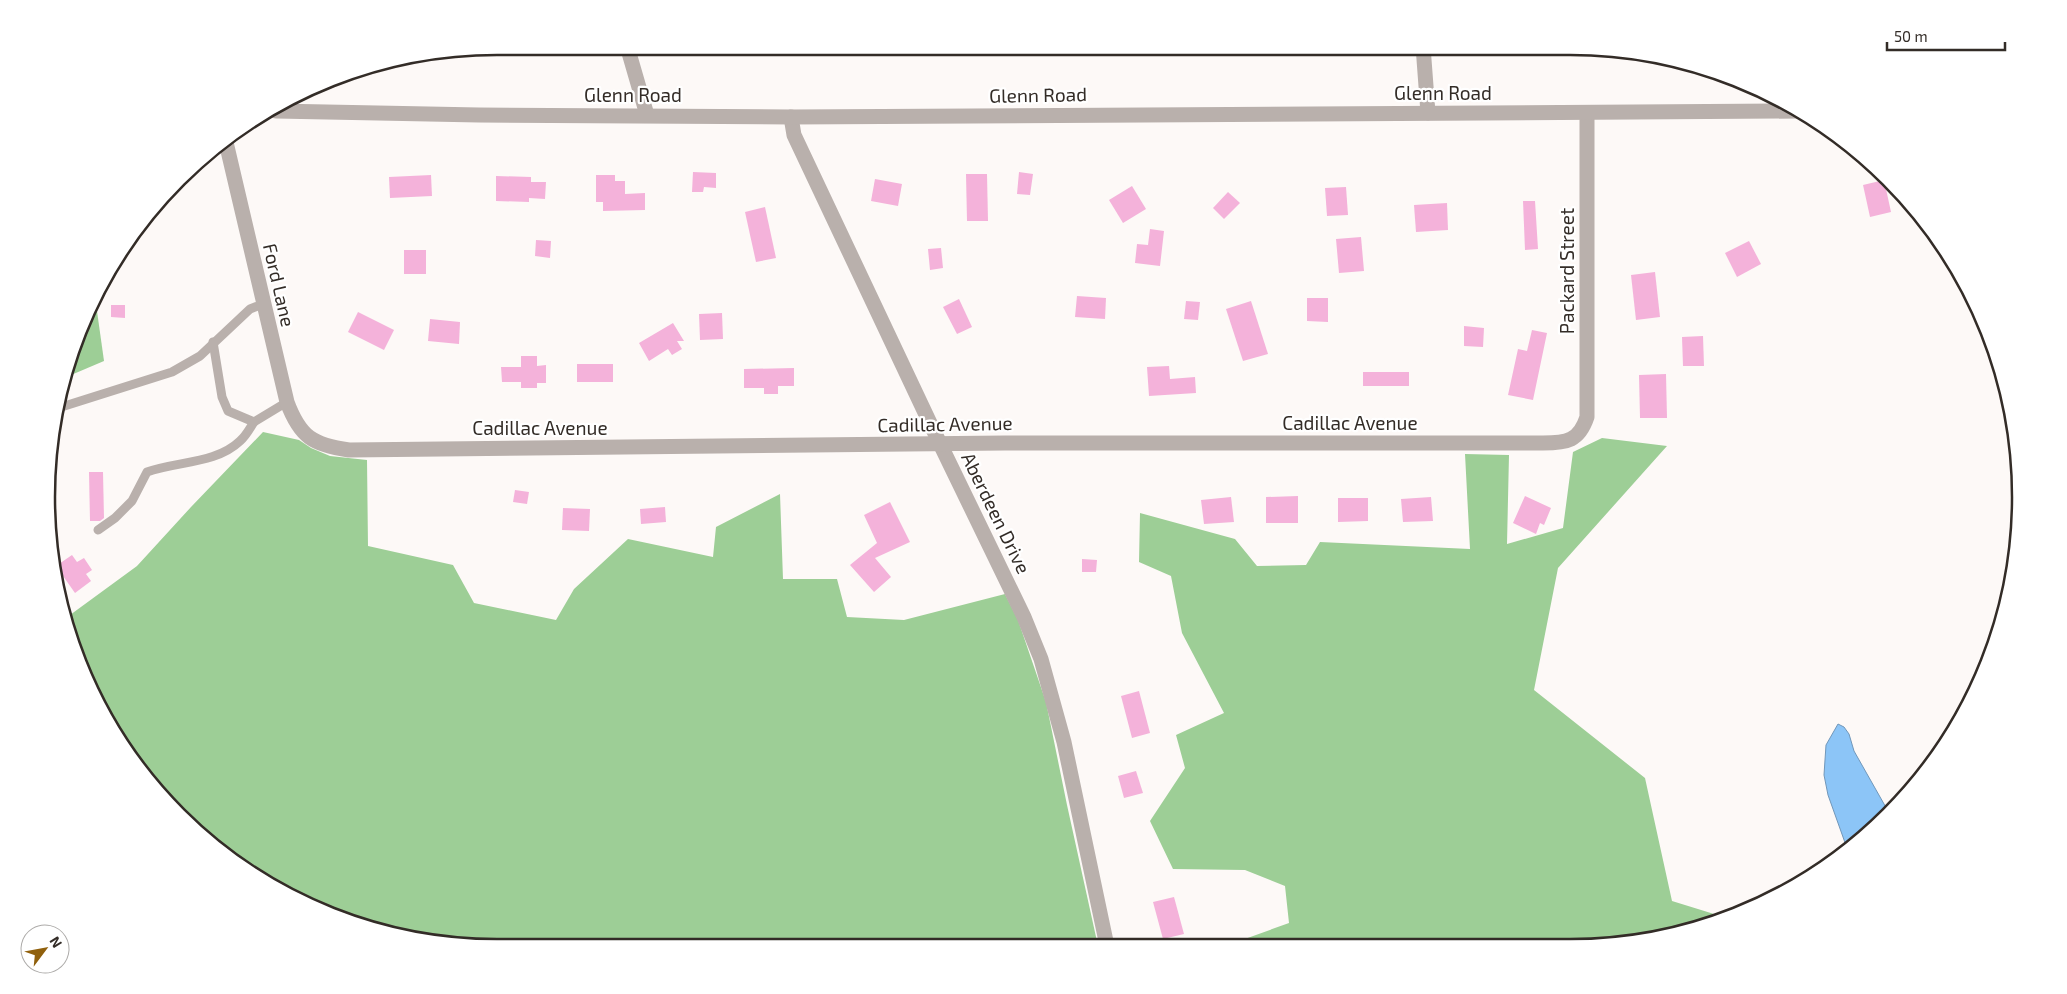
<svg xmlns="http://www.w3.org/2000/svg" width="2067" height="994" viewBox="0 0 2067 994" font-family="'Exo 2',sans-serif">
<rect width="100%" height="100%" fill="#fdf9f7"/>
<g fill="#9dce96">
<polygon points="95,297 104,361 64,378 81,324"/>
<polygon points="263,432 299,440 311,448 330,456 367,460 368,546 453,565 474,603 556,620 574,589 628,539 713,557 716,527 780,494 783,579 837,579 847,617 904,620 1005,594 1018,620 1046,702 1067,805 1098,946 497,948 409,939 324,913 200,836 139,771 93,697 67,612 70,615 137,566 191,507"/>
<polygon points="1602,438 1667,446 1558,568 1534,690 1645,778 1672,901 1727,918 1629,944 1228,945 1289,923 1285,886 1245,870 1173,869 1150,821 1185,768 1176,735 1224,713 1182,633 1171,576 1139,562 1140,513 1235,539 1257,566 1306,565 1320,542 1470,549 1465,454 1509,455 1507,544 1563,528 1573,452"/>
</g>
<polygon fill="#8cc5f7" stroke="#7197b9" points="1838,724 1844,727 1849,734 1854,751 1888,811 1848,851 1828,795 1824,775 1826,745"/>
<g fill="#f4b2da">
<polygon points="693,172 716,173 716,188 704,187 703,192 692,192"/>
<polygon points="1019,172 1033,174 1030,195 1017,194"/>
<polygon points="966,174 987,174 988,221 967,221"/>
<polygon points="431,175 432,196 390,198 389,177"/>
<polygon points="596,175 615,175 615,181 625,181 625,194 645,193 645,210 603,211 603,202 596,202"/>
<polygon points="496,176 531,177 531,182 546,182 545,199 529,198 529,202 496,201"/>
<polygon points="875,179 902,184 898,206 871,201"/>
<polygon points="1884,180 1891,212 1870,217 1863,185"/>
<polygon points="1132,186 1146,209 1123,223 1109,200"/>
<polygon points="1346,187 1348,215 1327,216 1325,188"/>
<polygon points="1228,192 1240,203 1224,219 1213,208"/>
<polygon points="1523,201 1535,201 1538,249 1525,250"/>
<polygon points="1447,203 1448,230 1416,232 1414,205"/>
<polygon points="765,207 776,258 756,262 745,212"/>
<polygon points="1150,229 1164,231 1160,266 1135,263 1137,244 1148,245"/>
<polygon points="1361,237 1364,271 1339,273 1336,239"/>
<polygon points="536,240 551,241 550,258 535,256"/>
<polygon points="1749,241 1761,264 1737,277 1725,253"/>
<polygon points="941,248 943,268 930,270 928,249"/>
<rect x="404" y="250" width="22" height="24"/>
<polygon points="1655,272 1660,317 1636,320 1631,275"/>
<polygon points="1077,296 1106,298 1105,319 1075,317"/>
<polygon points="1307,298 1328,298 1328,322 1307,321"/>
<polygon points="959,299 972,327 957,334 943,307"/>
<polygon points="1186,301 1200,302 1198,320 1184,319"/>
<polygon points="1251,301 1268,354 1243,361 1226,309"/>
<polygon points="111,305 125,305 125,318 111,317"/>
<polygon points="358,312 394,330 384,350 348,332"/>
<polygon points="722,313 723,339 700,340 699,314"/>
<polygon points="430,319 460,322 459,344 428,341"/>
<polygon points="673,323 684,341 677,341 682,349 672,355 668,349 649,361 639,343"/>
<polygon points="1464,326 1484,328 1483,347 1464,346"/>
<polygon points="1532,330 1547,333 1533,400 1508,395 1518,349 1527,351"/>
<polygon points="1703,336 1704,366 1683,366 1682,337"/>
<polygon points="521,356 537,356 537,366 546,365 546,383 537,383 537,388 521,388 521,382 502,382 501,367 521,367"/>
<rect x="577" y="364" width="36" height="18"/>
<polygon points="1169,366 1170,379 1195,377 1196,393 1149,396 1147,367"/>
<polygon points="794,368 794,386 778,386 778,394 764,394 764,388 744,388 744,369"/>
<rect x="1363" y="372" width="46" height="14"/>
<polygon points="1666,374 1667,418 1640,418 1639,375"/>
<polygon points="89,472 103,472 104,518 100,521 90,521"/>
<polygon points="515,490 529,492 527,504 513,502"/>
<polygon points="1298,496 1298,523 1266,523 1266,497"/>
<polygon points="1525,496 1551,508 1544,525 1540,523 1536,534 1513,523"/>
<polygon points="1231,497 1234,522 1204,524 1201,500"/>
<polygon points="1431,497 1433,521 1403,522 1401,499"/>
<polygon points="1338,498 1368,498 1368,521 1338,522"/>
<polygon points="890,502 910,542 875,558 891,577 874,592 850,565 877,543 864,515"/>
<polygon points="665,507 666,522 641,524 640,509"/>
<polygon points="563,508 590,509 589,531 562,530"/>
<polygon points="72,555 77,562 84,558 92,570 86,574 91,581 75,593 56,566"/>
<polygon points="1082,559 1097,560 1096,572 1082,572"/>
<polygon points="1139,691 1150,733 1132,738 1121,696"/>
<polygon points="1136,771 1143,793 1124,798 1118,776"/>
<polygon points="1174,897 1184,934 1163,939 1153,902"/>
</g>
<g fill="none" stroke-linecap="round" stroke-linejoin="round">
<g stroke="#b9b0ac" stroke-width="9">
<polyline points="213,342 222,397 228,411 254,422 287,402"/>
<polyline points="55,409 172,372 200,356 250,309 263,304"/>
<path d="M98,530L115,518L132,501L147,472C177,461 216,464 240,441C246,436 250,428 254,422"/>
</g>
<g stroke="#b9b0ac" stroke-width="15">
<polyline points="627,46 647,115"/>
<polyline points="1423,46 1428,113"/>
<polyline points="791,117 794,135 929,421 1024,617 1041,659 1064,742 1107,946"/>
<path d="M225,138L287,402C300,437 313,445 349,450L1005,443H1543C1567,443 1579,441 1587,417V113"/>
</g>
<polyline stroke="#b9b0ac" stroke-width="15" points="276,111 479,115 791,117 1800,111"/>
</g>
<g text-anchor="middle" stroke-width="4.5" stroke-linejoin="round" paint-order="stroke">
<g font-size="19" fill="#332c27" stroke="#fff">
<text x="1443" y="100">Glenn Road</text>
<text x="633" y="102">Glenn Road</text>
<text transform="translate(1038 95) rotate(-1)" y="7">Glenn Road</text>
<text transform="translate(1567 271) rotate(-90)" y="7">Packard Street</text>
<text transform="translate(279 285) rotate(77)" y="7">Ford Lane</text>
<text x="1350" y="430">Cadillac Avenue</text>
<text transform="translate(945 424) rotate(-1)" y="7">Cadillac Avenue</text>
<text x="540" y="435">Cadillac Avenue</text>
<text transform="translate(996 513) rotate(64)" y="7">Aberdeen Drive</text>
</g>
</g>
<path d="M0 0H2067V994H0ZM497 55H1570A442 442 0 0 1 2012 497V497A442 442 0 0 1 1570 939H497A442 442 0 0 1 55 497V497A442 442 0 0 1 497 55Z" fill="#fff" fill-rule="evenodd"/>
<path fill="none" stroke="#332c27" stroke-width="2.5" d="M497 55H1570A442 442 0 0 1 2012 497V497A442 442 0 0 1 1570 939H497A442 442 0 0 1 55 497V497A442 442 0 0 1 497 55Z"/>
<g transform="translate(45 949) rotate(58)"><circle r="24" fill="#ffffff" stroke="#adaba9"/>
<path d="M0-4L9 19L0 12L-9 19Z" fill="#90600c"/>
<text y="-8" font-size="14" font-weight="bold" text-anchor="middle" fill="#332c27">N</text>
</g>
<path d="M1887 42v8h118v-8" fill="none" stroke="#332c27" stroke-width="2.5"/>
<text x="1894" y="42" font-size="15" fill="#332c27" stroke="#ffffff" stroke-width="4" paint-order="stroke">50 m</text>
</svg>
